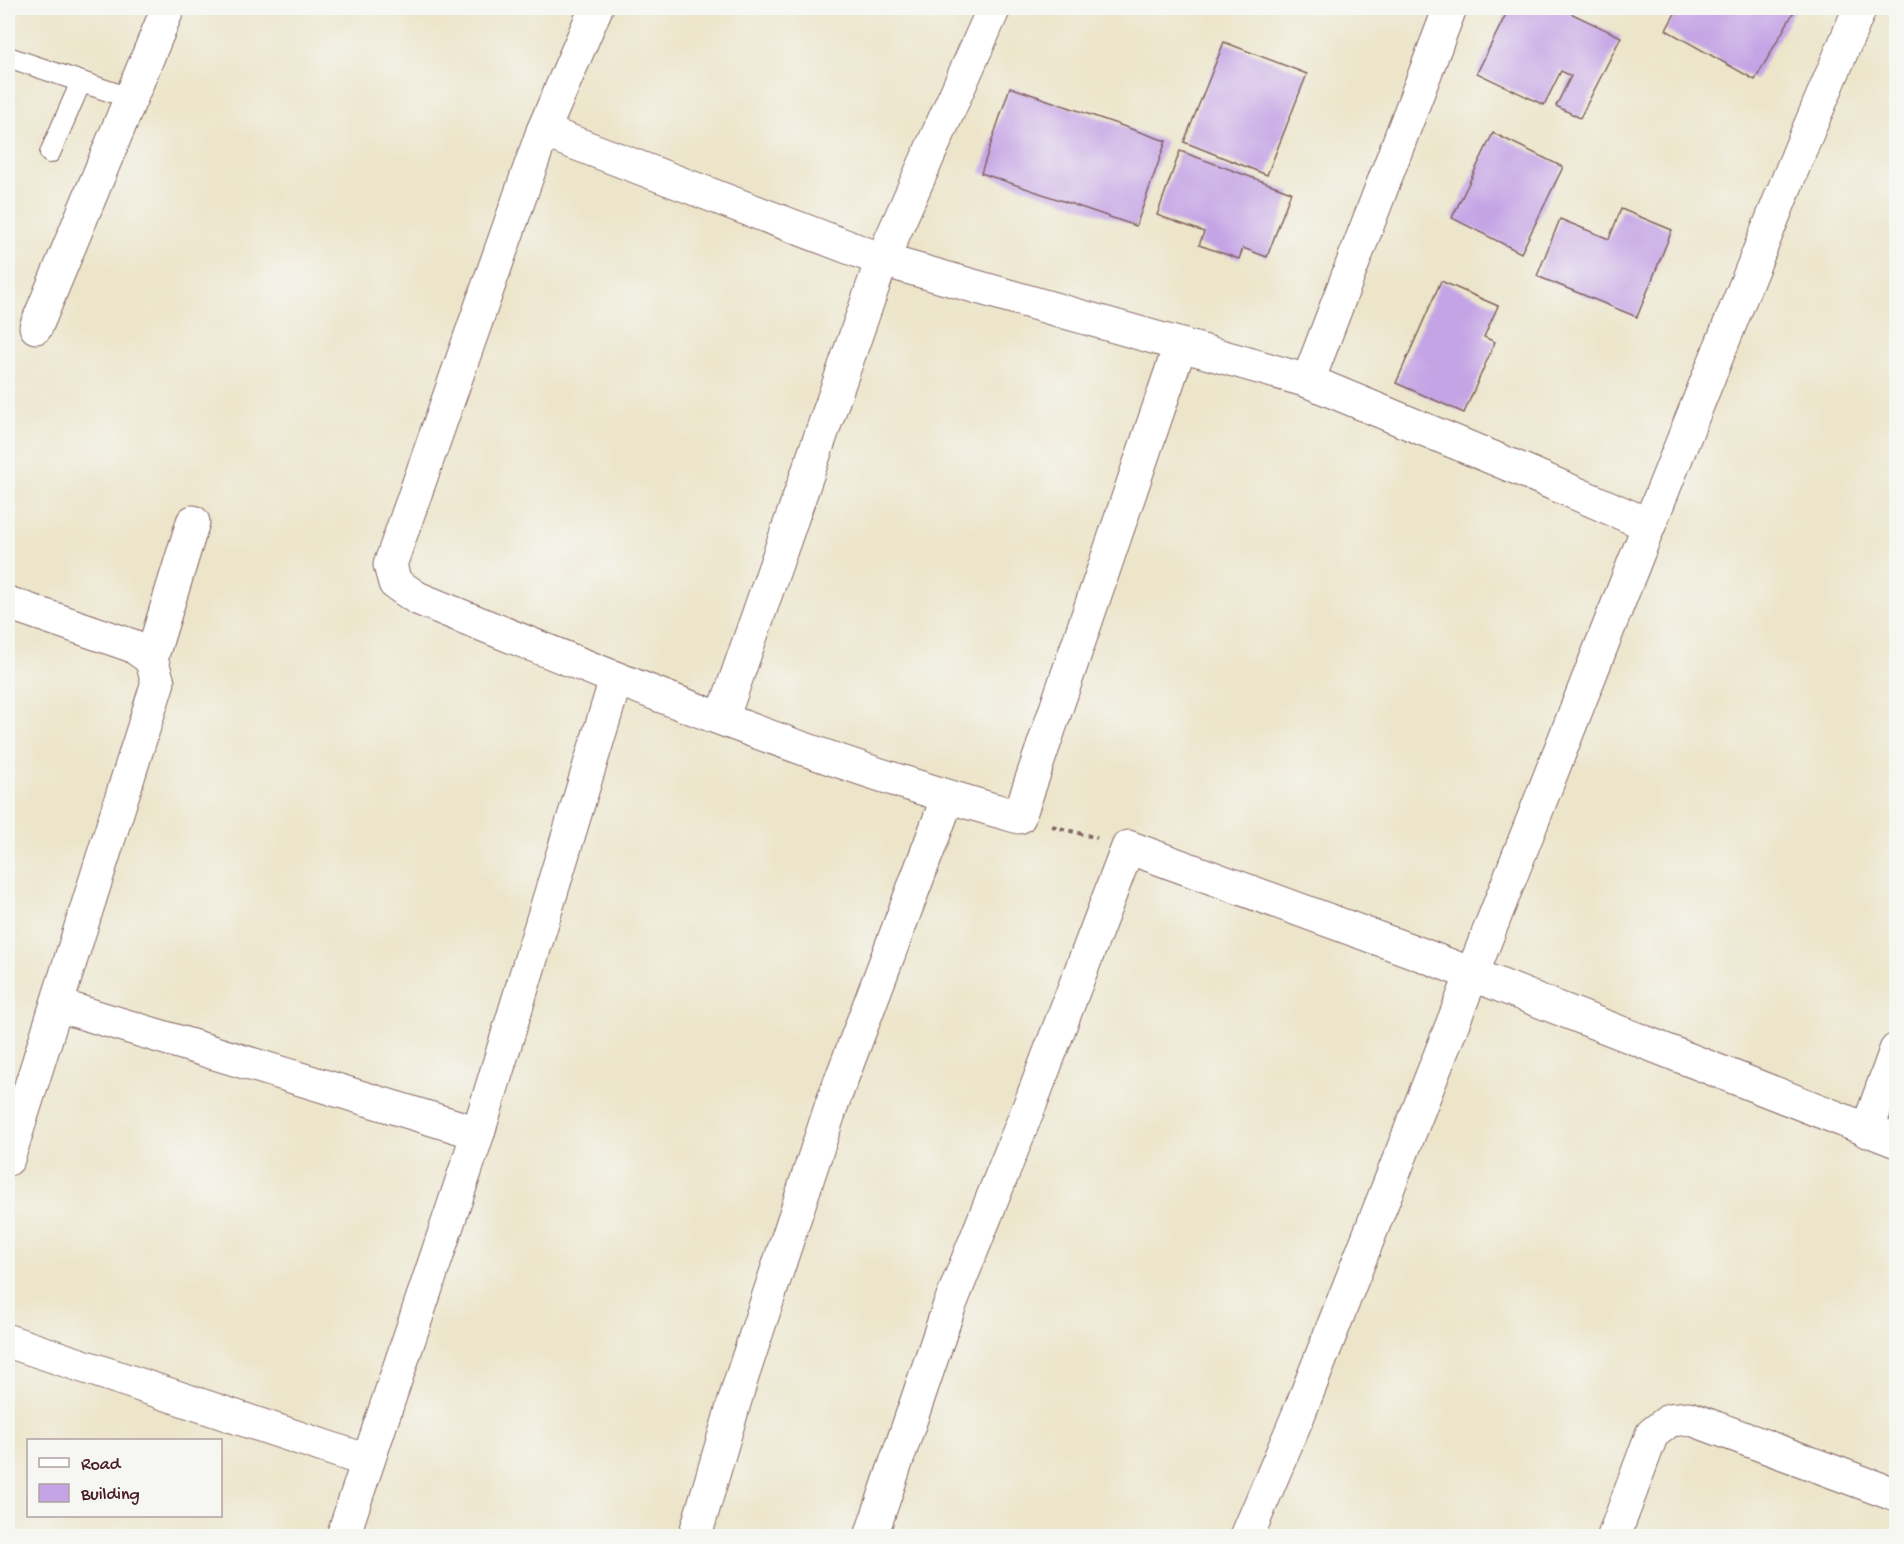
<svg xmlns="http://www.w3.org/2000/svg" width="1904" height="1544" viewBox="0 0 1904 1544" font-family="'Gochi Hand',sans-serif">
<rect width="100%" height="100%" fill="#f6f6f2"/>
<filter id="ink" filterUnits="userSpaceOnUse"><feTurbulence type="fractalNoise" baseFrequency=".0167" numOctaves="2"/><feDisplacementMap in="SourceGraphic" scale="12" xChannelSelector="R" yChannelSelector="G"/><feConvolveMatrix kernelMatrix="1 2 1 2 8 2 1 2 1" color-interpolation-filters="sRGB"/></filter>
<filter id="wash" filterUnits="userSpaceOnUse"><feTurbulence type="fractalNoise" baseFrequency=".008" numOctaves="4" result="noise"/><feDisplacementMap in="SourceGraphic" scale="24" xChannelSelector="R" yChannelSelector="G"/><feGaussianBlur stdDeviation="1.35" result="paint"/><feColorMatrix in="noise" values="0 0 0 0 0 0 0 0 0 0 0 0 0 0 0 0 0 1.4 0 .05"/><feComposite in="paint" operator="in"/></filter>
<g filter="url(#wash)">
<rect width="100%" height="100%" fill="#ece5ca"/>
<g id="blocks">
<g fill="#c5a4e5">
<polygon points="1509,8 1560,8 1621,37 1580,118 1556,106 1571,76 1561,71 1544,105 1477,73"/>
<polygon points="1678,8 1796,8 1755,80 1666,30"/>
<polygon points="1224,42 1307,74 1267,175 1184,142"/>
<polygon points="1010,87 1166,141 1136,226 981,173"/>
<polygon points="1493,133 1563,167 1521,253 1452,218"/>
<polygon points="1180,151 1291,192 1267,257 1243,248 1239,259 1199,245 1204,232 1157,215"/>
<polygon points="1621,209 1672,230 1637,317 1537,276 1560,219 1609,239"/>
<polygon points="1441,281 1498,306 1484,337 1495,342 1464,413 1396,383"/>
</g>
</g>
</g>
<g filter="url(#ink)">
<use href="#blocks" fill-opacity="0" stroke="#836463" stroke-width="1.5"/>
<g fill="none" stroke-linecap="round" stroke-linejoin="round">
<g stroke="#836463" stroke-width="22">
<g id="service">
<polyline points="8,57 132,99"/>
<polyline points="50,153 81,82"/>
</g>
</g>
<g stroke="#836463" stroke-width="35">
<g id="minor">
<path d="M596,8L543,131L390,565L395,583L417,598C615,679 813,760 1019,817L1180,346"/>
<polyline points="543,131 882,260 1308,381 1450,8"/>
<polyline points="36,327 168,8"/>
<polyline points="1308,381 1522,470 1649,525"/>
<polyline points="8,603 133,646 151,659"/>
<polyline points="722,719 882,260 994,8"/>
<polyline points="57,1005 478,1133"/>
<polyline points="1867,1131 1896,1050"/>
<polyline points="8,1159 158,682 151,659 193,522"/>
<polyline points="8,1341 368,1461"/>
<polyline points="343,1536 478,1133 616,679"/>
<polyline points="695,1536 740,1383 832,1104 948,797"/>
<polyline points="871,1536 949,1307 1031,1102 1128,847 1423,955 1896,1141"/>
<polyline points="1247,1536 1300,1411 1649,525 1800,150 1860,8"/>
<polyline points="1614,1536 1652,1434 1670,1420 1689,1418 1896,1495"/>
</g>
</g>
<polyline stroke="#836463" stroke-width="4" stroke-dasharray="4.5 4.5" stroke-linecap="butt" points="1052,826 1097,838"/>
<use href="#service" stroke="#fff" stroke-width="20"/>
<use href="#minor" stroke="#fff" stroke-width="33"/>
</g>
</g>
<rect width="1904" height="1544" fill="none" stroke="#f6f6f2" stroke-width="30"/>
<rect x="27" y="1439" width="195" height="78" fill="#f6f6f2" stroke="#b1a0a2" stroke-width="1.5"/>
<rect x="39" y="1458" width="30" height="9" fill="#ffffff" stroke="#b1a0a2" stroke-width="1.5"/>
<text x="81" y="1469" font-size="18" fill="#4a1f2b">Road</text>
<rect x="39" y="1484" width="30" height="18" fill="#c5a4e5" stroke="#b1a0a2" stroke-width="1.5"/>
<text x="81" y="1499" font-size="18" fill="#4a1f2b">Building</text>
</svg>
